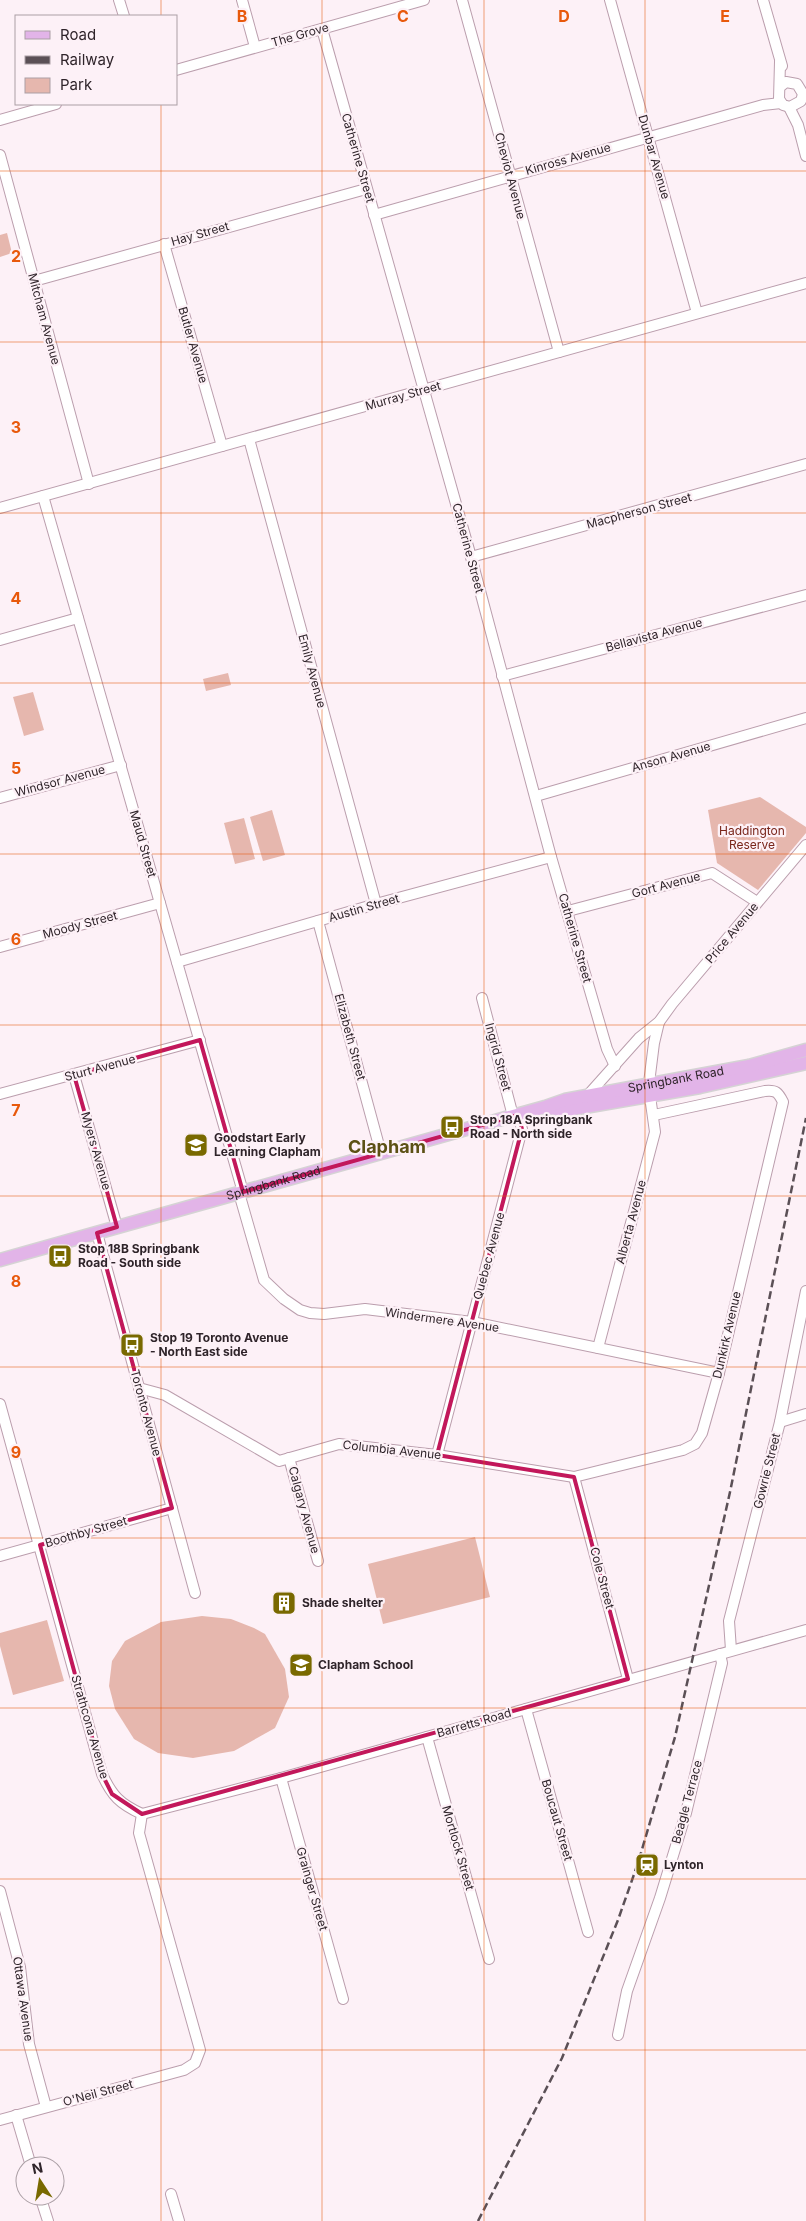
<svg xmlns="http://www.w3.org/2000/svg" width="806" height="2221" viewBox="0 0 806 2221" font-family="Inter,sans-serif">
<rect width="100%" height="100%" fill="#fdf1f7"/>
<g fill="#e6b7ae">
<polygon points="7,233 12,253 0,257 0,235"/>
<polygon points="228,673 231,685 206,691 203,679"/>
<polygon points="33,692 44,730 24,736 13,697"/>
<polygon points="760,797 806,827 806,833 758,890 717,863 708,810"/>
<polygon points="272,810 285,855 263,861 250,817"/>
<polygon points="244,818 255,859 235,864 224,823"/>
<polygon points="475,1537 490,1597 383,1624 368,1564"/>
<polygon points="202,1616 231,1619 254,1628 265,1634 285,1669 289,1697 275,1728 234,1751 193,1758 158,1753 134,1739 115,1709 109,1686 112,1661 125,1641 161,1622"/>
<polygon points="47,1620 64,1681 13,1695 0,1646 0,1633"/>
</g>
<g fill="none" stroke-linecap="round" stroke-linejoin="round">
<g stroke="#bb9ead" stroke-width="12">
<g id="minor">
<polyline points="119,0 124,16"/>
<polyline points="242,0 255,47"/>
<polyline points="462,0 559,352"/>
<polyline points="610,0 697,313"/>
<polyline points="763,0 782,66"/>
<polyline points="322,29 471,557 551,857 607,1049 615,1066"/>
<polyline points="780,62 779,99 783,105 790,107 801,101 803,94 797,84 786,82 780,87"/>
<polyline points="176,70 424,0"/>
<polyline points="789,107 798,125 806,156"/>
<polyline points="0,120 56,104"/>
<polyline points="0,155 89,484"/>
<polyline points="374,215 763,105 781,103"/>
<polyline points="164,244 222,446"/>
<polyline points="34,281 366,189"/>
<polyline points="249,439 376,904"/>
<polyline points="43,496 243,1192"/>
<polyline points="0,508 806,283"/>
<polyline points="471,557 806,464"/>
<polyline points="0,640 78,618"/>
<polyline points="502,676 806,595"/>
<polyline points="536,796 806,718"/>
<polyline points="0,798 121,765"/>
<polyline points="568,911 712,873 757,902"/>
<polyline points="318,921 381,1153"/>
<polyline points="0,947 160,903"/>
<polyline points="177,962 376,904 551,857"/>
<polyline points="482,998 513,1116"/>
<polyline points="74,1075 117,1227"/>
<polyline points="649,1083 654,1043 659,1022"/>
<polyline points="0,1094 200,1040"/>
<polyline points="588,1095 639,1038 659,1022 672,1004 806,845"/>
<polyline points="239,1193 264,1280 284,1299 300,1310 310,1313 324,1314 365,1309 472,1322 719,1373"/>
<polyline points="97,1233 195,1593"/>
<polyline points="598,1348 655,1132 650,1096"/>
<path d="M139,1388L165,1395L279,1461L339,1444L437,1455L574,1477L683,1450L695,1444L702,1433L719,1373L783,1102C778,1092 776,1090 765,1091L654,1115"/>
<path d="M0,1404L102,1774C112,1796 120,1804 142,1814L139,1833L200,2050L195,2063L184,2070L0,2120"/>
<polyline points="780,1422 806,1414"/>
<polyline points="437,1455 522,1129 518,1115"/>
<polyline points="289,1458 318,1561"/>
<polyline points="574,1477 628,1679"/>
<polyline points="0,1556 172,1508"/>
<polyline points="731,1650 729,1621 780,1422 806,1291"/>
<polyline points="526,1709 588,1932"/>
<polyline points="427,1737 489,1959"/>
<polyline points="281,1778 343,1999"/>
<polyline points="142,1814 281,1778 806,1630"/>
<polyline points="0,1891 20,1967 29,2044 46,2107"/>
<polyline points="618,2035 627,1991 660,1898 686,1813 722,1663 720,1654"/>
<polyline points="16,2115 31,2166"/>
<polyline points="171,2194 179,2221"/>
<polyline points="40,2196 48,2221"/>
</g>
</g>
<g stroke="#d5d3d4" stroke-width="15">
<g id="major">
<polyline points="548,1108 567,1110 700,1087 806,1063"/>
<path id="s1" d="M0,1260L545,1107L565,1100L749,1066L806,1050"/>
</g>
</g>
<use href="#minor" stroke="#fff" stroke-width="10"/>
<use href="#major" stroke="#e2b4e8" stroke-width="12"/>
<polyline stroke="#5b5056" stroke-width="2.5" stroke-dasharray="8 4" stroke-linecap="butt" points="478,2221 562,2058 618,1920 638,1863 675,1737 692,1661 730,1492 806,1118"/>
</g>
<path fill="none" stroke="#c2185b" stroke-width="4" stroke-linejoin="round" d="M200,1040L243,1192L518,1115L522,1129L437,1455L574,1477L628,1679L142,1814L112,1794L102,1774L40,1545L172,1508L97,1233L117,1227L74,1075Z"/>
<path fill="none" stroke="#e8590c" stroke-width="1" stroke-opacity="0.55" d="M161,0V16M322,0V2221M484,0V2221M645,0V2221M161,104V2221M0,171H806M0,342H806M0,513H806M0,683H806M0,854H806M0,1025H806M0,1196H806M0,1367H806M0,1538H806M0,1708H806M0,1879H806M0,2050H806"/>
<defs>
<g id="bus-square" transform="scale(1.25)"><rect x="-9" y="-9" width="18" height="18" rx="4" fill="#796900" stroke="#fdf1f7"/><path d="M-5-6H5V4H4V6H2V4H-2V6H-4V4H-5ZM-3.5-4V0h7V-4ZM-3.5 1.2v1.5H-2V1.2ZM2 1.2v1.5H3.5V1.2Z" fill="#fff"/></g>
<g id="school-square" transform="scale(1.25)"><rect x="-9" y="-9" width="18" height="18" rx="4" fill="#796900" stroke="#fdf1f7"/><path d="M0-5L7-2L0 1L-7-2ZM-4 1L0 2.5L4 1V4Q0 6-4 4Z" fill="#fff"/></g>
<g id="building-square" transform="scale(1.25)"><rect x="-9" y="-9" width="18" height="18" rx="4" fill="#796900" stroke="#fdf1f7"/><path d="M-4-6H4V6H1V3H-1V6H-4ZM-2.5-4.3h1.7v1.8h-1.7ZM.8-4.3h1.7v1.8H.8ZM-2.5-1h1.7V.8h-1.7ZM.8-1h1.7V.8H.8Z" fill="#fff"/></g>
<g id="station-square" transform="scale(1.25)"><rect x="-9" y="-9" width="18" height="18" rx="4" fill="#796900" stroke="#fdf1f7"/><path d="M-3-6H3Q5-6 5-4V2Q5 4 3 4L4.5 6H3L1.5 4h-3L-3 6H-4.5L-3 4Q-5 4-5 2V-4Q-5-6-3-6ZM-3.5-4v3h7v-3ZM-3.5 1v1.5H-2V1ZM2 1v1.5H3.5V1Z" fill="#fff"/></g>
</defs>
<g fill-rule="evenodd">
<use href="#bus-square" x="452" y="1127"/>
<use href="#school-square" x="196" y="1145"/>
<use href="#bus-square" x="60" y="1256"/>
<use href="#bus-square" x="132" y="1345"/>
<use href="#building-square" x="284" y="1603"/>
<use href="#school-square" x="301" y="1665"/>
<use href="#station-square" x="647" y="1865"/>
</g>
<g text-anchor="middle" stroke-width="4.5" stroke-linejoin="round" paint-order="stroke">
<g font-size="12" fill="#2f242a" stroke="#fdf1f7">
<text transform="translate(300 35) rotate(-16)" y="4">The Grove</text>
<text transform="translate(654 157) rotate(74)" y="4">Dunbar Avenue</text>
<text transform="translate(358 158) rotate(74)" y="4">Catherine Street</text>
<text transform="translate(568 159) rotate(-16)" y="4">Kinross Avenue</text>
<text transform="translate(510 176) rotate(75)" y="4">Cheviot Avenue</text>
<text transform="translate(200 234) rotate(-16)" y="4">Hay Street</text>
<text transform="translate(44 319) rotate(75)" y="4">Mitcham Avenue</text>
<text transform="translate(193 345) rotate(74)" y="4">Butler Avenue</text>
<text transform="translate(403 396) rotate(-16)" y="4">Murray Street</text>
<text transform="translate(639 511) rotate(-15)" y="4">Macpherson Street</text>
<text transform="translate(468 548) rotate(75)" y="4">Catherine Street</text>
<text transform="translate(654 635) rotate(-15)" y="4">Bellavista Avenue</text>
<text transform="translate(312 671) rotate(75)" y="4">Emily Avenue</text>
<text transform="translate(671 757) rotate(-16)" y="4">Anson Avenue</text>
<text transform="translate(60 781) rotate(-15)" y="4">Windsor Avenue</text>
<text transform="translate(143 844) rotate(74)" y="4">Maud Street</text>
<text transform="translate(666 885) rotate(-15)" y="4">Gort Avenue</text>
<text transform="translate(364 908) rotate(-16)" y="4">Austin Street</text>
<text transform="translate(80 925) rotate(-15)" y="4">Moody Street</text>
<text transform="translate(732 933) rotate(-50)" y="4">Price Avenue</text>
<text transform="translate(575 938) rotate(74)" y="4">Catherine Street</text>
<text transform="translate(350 1037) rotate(75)" y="4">Elizabeth Street</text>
<text transform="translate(498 1057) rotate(75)" y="4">Ingrid Street</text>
<text transform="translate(100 1068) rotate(-15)" y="4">Sturt Avenue</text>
<text dy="4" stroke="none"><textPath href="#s1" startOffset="700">Springbank Road</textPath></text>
<text transform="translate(96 1151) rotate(74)" y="4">Myers Avenue</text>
<text dy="4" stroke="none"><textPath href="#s1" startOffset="284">Springbank Road</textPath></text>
<text transform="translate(631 1222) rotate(-75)" y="4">Alberta Avenue</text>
<text transform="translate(489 1256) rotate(-75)" y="4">Quebec Avenue</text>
<text transform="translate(442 1320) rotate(8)" y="4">Windermere Avenue</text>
<text transform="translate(727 1335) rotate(-77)" y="4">Dunkirk Avenue</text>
<text transform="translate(146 1413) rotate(75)" y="4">Toronto Avenue</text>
<text transform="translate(392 1450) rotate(6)" y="4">Columbia Avenue</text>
<text transform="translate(767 1471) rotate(-76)" y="4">Gowrie Street</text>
<text transform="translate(304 1510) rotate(75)" y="4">Calgary Avenue</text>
<text transform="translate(86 1532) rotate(-16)" y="4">Boothby Street</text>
<text transform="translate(602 1578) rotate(75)" y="4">Cole Street</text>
<text transform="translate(474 1723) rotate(-16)" y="4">Barretts Road</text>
<text transform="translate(90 1727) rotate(74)" y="4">Strathcona Avenue</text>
<text transform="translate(687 1802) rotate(-75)" y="4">Beagle Terrace</text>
<text transform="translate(557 1820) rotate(74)" y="4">Boucaut Street</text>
<text transform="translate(458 1848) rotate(74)" y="4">Mortlock Street</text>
<text transform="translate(312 1889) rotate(74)" y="4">Grainger Street</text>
<text transform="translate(23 1999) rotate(82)" y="4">Ottawa Avenue</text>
<text transform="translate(98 2093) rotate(-15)" y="4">O'Neil Street</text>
</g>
<g font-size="12" fill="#79251a" stroke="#fdf1f7">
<text x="752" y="835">Haddington<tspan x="752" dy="14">Reserve</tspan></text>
</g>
<g font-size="12" font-weight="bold" fill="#2f242a" stroke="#fdf1f7" text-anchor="start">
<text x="470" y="1124">Stop 18A Springbank<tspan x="470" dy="14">Road - North side</tspan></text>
<text x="214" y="1142">Goodstart Early<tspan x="214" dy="14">Learning Clapham</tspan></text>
<text x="78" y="1253">Stop 18B Springbank<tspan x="78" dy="14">Road - South side</tspan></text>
<text x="150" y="1342">Stop 19 Toronto Avenue<tspan x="150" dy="14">- North East side</tspan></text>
<text x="302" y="1607">Shade shelter</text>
<text x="318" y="1669">Clapham School</text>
<text x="664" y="1869">Lynton</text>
</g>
<g font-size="18" font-weight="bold" fill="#5c5114" stroke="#fdf1f7">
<text x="387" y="1153">Clapham</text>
</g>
</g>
<g font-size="16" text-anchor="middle" font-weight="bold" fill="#e8590c" stroke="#fdf1f7" stroke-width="4.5" stroke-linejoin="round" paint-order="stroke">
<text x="242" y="22">B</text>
<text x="403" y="22">C</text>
<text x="564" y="22">D</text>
<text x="725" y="22">E</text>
<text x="16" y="262">2</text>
<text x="16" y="433">3</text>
<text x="16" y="604">4</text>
<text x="16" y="774">5</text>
<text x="16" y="945">6</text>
<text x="16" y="1116">7</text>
<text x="16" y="1287">8</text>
<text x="16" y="1458">9</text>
</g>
<rect x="15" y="15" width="162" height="90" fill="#fdf1f7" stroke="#ab9fa5"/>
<rect x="25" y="31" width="25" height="8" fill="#e2b4e8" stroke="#ab9fa5"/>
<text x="60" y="40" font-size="15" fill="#2f242a">Road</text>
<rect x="25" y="56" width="25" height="8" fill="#5b5056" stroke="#ab9fa5"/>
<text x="60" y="65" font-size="15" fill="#2f242a">Railway</text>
<rect x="25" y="78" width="25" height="15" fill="#e6b7ae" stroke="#ab9fa5"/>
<text x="60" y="90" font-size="15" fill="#2f242a">Park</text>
<g transform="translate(40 2181) rotate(348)"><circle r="24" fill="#fdf1f7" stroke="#ab9fa5"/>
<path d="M0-4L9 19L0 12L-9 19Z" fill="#796900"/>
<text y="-8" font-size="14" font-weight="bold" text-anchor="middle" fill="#2f242a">N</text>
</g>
</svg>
